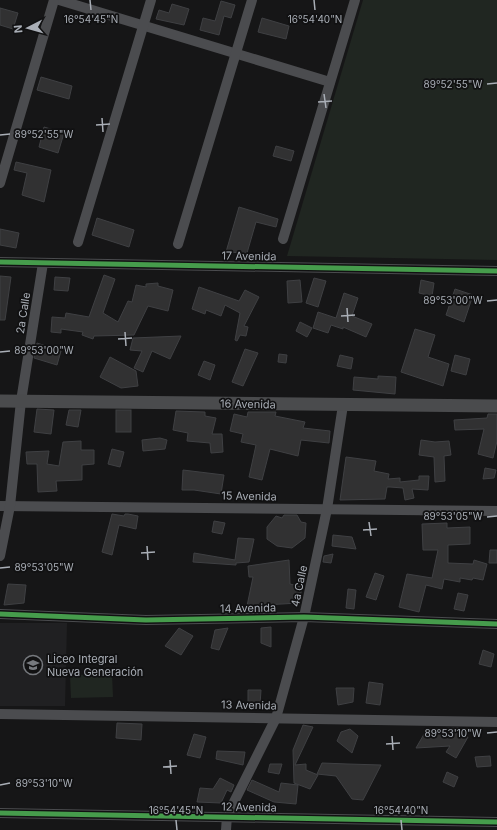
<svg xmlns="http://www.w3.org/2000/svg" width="497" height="830" viewBox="0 0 497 830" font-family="Inter,sans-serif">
<rect width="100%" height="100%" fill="#161617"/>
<polygon fill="#202022" points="0,623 67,623 65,706 0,706"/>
<g fill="#202621">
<polygon points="363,0 497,0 497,260 287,256"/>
<polygon points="112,674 113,697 71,698 70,675"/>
</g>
<g fill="#313132" stroke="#3f4043">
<polygon points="221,1 235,5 231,18 224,16 219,35 200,30 203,18 215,21"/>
<polygon points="172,4 189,9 184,25 156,19 159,10 169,13"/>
<polygon points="0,8 18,13 13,29 0,25"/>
<polygon points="262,18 289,26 286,39 258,32"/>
<polygon points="41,77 72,86 69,99 37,90"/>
<polygon points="44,127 64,133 58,153 39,147"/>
<polygon points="276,146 294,151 291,161 273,156"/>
<polygon points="16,162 51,170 44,202 22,195 27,173 14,170"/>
<polygon points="239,207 278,219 276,227 256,222 247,253 226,252"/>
<polygon points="97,218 134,230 129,247 92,235"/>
<polygon points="0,229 19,233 16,248 0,245"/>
<polygon points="104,275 115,279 103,313 118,322 128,301 132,302 136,285 146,287 146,284 158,283 158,286 173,290 168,311 148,306 134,335 94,336 93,339 82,335 83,332 61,329 61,333 51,332 52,317 65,318 66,313 89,317"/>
<polygon points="0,276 11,277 5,320 0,320"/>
<polygon points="55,277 70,278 68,291 54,290"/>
<polygon points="314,278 326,281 318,307 306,303"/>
<polygon points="300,280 302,302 288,303 287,281"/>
<polygon points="421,280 434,283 432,296 419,293"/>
<polygon points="199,287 239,301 245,290 259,297 244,326 248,327 246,336 240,335 237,341 235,340 240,313 225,305 221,316 206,310 205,314 192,309"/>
<polygon points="455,289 473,295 464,322 446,315"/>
<polygon points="344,293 358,298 352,316 372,324 366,337 343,327 343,329 331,325 328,333 313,328 318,312 336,318"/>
<polygon points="300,322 312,328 307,337 296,331"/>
<polygon points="415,329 435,335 428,357 449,364 443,386 401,372"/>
<polygon points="181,336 170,359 152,351 143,372 134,368 142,351 130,350 133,338"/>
<polygon points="37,343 61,351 57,365 34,358"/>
<polygon points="245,349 258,353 243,386 232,382"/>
<polygon points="279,354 287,355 286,363 278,362"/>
<polygon points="340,355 353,358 351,369 337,366"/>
<polygon points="455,355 470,359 466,375 451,371"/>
<polygon points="110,357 136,371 138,386 121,388 100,377"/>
<polygon points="204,361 215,365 210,380 198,375"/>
<polygon points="378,376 396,377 395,394 353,390 354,377 378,379"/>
<polygon points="37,409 54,410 51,434 34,432"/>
<polygon points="69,410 81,410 78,427 66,425"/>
<rect x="116" y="410" width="15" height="22"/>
<polygon points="176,411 205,412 205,416 216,418 212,434 222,434 223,452 211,453 210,443 187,441 188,433 173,430"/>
<polygon points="248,412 276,412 275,416 305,422 303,428 330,431 329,443 301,440 298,456 270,449 262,480 249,477 256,445 241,442 243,434 230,431 234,414 247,417"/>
<polygon points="488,414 497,414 497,441 493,458 478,454 484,429 455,430 454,420 487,418"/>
<polygon points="160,438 167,440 165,449 143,451 142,440"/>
<polygon points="421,440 435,442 449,441 451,455 444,456 445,481 435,482 434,457 419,455"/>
<polygon points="81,441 81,450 94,450 94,464 82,465 82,480 56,481 57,491 38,492 37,464 27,464 26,452 49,451 47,464 59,466 63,442"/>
<polygon points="112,449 124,452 120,467 108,464"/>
<polygon points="346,457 376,461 374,471 389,474 388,479 400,478 400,482 419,480 419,476 429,476 428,490 412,489 414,498 405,500 403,488 390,487 387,487 385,499 340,500"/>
<polygon points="485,468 496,470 494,478 483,479"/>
<polygon points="183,470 224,475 221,494 194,490 182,490"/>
<polygon points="112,514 124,516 125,514 128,514 138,516 136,529 119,525 112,555 102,552"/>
<polygon points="284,515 297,515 301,522 306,523 305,538 292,548 277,546 267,539 267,527 276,516 282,518"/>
<polygon points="214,521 225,523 222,534 212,532"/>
<polygon points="447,523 447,528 470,527 470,544 448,545 448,563 473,564 474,560 487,564 483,580 473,578 472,580 460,578 460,582 444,579 442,589 426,585 419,612 399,607 407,574 432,578 438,550 423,550 422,524"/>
<polygon points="333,535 352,537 356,549 332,546"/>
<polygon points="238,538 254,539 249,562 236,563 236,565 193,562 194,553 235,560"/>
<polygon points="490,550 497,550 497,563 489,563"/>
<polygon points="333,554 331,563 323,562 324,556"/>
<polygon points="289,560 290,584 302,587 299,603 247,606 253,577 249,577 248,566"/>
<polygon points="375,573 384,576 376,600 366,597"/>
<polygon points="8,584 26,585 24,603 4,605"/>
<polygon points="348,589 356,590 354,609 346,608"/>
<polygon points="458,593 468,595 464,611 454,609"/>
<polygon points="271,627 271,647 261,643 261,628"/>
<polygon points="179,628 193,636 181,655 165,646"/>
<polygon points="228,628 219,650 211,648 215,630"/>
<polygon points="483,650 494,654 491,667 479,664"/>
<polygon points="369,682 383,684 380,705 366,703"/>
<polygon points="336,688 354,688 353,702 338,705"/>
<polygon points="248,690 261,690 260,705 248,706"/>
<polygon points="117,723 142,724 141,740 116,738"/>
<polygon points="303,725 313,727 295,765 306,764 306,770 318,775 310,789 294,783 293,750"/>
<polygon points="459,728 457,731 468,737 456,758 446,752 450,746 416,748 427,729"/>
<polygon points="350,729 358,736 352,753 337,741 341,732"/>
<polygon points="194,734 206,737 200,758 187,755"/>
<polygon points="217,751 245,752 243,765 216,759"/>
<polygon points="490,756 491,766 477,767 475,757"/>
<polygon points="322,763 348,764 381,765 363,800 352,799 336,776 317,774"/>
<polygon points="270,764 282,764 279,774 268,772"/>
<polygon points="447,772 458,777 454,787 443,782"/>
<polygon points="220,778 234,785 231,792 227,790 221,803 197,802 200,788 213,789"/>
<polygon points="252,780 279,792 281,783 298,785 296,804 274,802 247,790"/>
</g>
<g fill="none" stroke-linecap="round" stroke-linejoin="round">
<g stroke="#4b4c4f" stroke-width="10">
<polyline points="59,0 330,82"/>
<polyline points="0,183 54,0"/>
<polyline points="283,239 355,0"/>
<polyline points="78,242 151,0"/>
<polyline points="178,244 252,0"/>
<polyline points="0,262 497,271"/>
<polyline points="0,506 497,511"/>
<polyline points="0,556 10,506 21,401 43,263"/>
<polyline points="0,614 146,620 304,617 497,624"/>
<polyline points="0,714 497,722"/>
<polyline points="0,813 497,822"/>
<polyline points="226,830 227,816 276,718 304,617 327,509 343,405"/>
</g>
<polyline stroke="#4a4b4d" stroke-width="13" points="0,401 497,406"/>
<g stroke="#111112" stroke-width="8">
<g id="cycleway">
<polyline points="0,262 497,271"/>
<polyline points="0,614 146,620 304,617 497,624"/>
<polyline points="0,813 497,822"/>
</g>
</g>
<use href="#cycleway" stroke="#469c4c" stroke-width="5"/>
</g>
<path fill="none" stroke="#a9aeb6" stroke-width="1.5" d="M90,0L91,10M314,0L315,10M487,84L497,83M324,94L326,108M318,102L332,101M102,118L103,132M96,125L110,124M0,135L10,134M487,301L497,300M347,308L348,322M341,316L355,315M125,332L126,346M118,339L132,338M0,352L10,351M487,517L497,516M369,522L371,536M363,530L377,529M147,546L148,560M141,553L155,552M0,568L10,567M487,733L497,732M392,736L393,750M386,744L400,743M170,760L171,774M163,767L177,766M0,785L10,783M176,820L177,830M401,820L402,830"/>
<defs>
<g id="school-ring" transform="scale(1)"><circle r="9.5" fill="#111112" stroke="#76797e" stroke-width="1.5"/><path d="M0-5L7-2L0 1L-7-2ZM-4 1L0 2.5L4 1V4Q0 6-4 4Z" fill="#76797e"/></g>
</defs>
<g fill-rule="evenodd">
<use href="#school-ring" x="33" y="665"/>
</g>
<g text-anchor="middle" stroke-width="3.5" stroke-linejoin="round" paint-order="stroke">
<g font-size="11" fill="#a9aeb6" stroke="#111112">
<text transform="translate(249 256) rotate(1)" y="4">17 Avenida</text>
<text transform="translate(23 313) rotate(-81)" y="4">2a Calle</text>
<text transform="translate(248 404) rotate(1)" y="4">16 Avenida</text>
<text transform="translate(249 496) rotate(1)" y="4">15 Avenida</text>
<text transform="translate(299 586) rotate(-78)" y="4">4a Calle</text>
<text transform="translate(248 608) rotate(-1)" y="4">14 Avenida</text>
<text transform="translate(249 705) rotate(1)" y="4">13 Avenida</text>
<text transform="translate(249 807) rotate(1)" y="4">12 Avenida</text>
</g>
<g font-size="11" fill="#a9aeb6" stroke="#111112" text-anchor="start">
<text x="47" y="663">Liceo Integral<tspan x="47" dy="13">Nueva Generación</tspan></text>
</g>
</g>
<g font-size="10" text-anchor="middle" fill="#a9aeb6" stroke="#111112" stroke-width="3.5" stroke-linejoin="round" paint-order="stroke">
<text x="91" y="23">16°54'45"N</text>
<text x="315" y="23">16°54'40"N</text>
<text x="453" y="88">89°52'55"W</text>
<text x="44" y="138">89°52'55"W</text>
<text x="453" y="304">89°53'00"W</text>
<text x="44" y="354">89°53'00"W</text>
<text x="453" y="520">89°53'05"W</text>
<text x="44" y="571">89°53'05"W</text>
<text x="453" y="737">89°53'10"W</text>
<text x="44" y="787">89°53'10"W</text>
<text x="176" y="814">16°54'45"N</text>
<text x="401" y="814">16°54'40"N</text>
</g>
<g transform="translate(28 28) rotate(264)" stroke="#111112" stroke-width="3" paint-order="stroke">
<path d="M0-3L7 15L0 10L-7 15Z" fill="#a9aeb6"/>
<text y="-6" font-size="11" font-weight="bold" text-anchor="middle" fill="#a9aeb6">N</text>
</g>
</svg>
